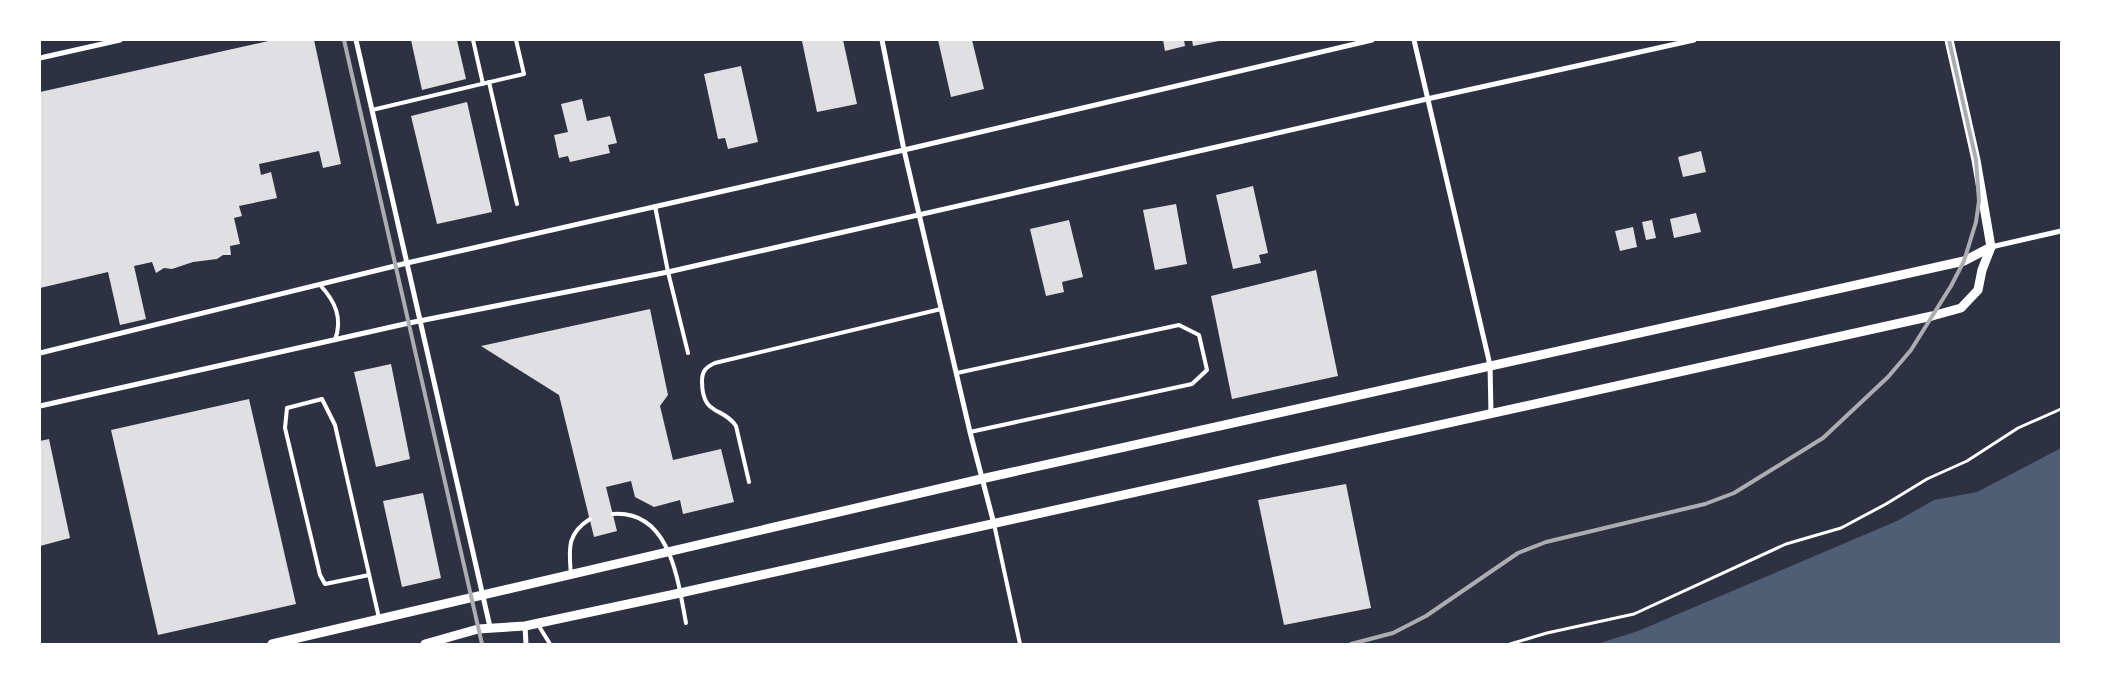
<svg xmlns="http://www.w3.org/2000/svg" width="2101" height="684" viewBox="0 0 2101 684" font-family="Helvetica,sans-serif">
<rect width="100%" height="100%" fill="#2d3142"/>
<polygon fill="#4f5d75" points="2061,448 2061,644 1597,644 1638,631 1897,521 1934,500 1977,492"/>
<g fill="#e0e0e3">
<polygon points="273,40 314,40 341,164 323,168 319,151 259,164 261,175 271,172 277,198 239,206 242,216 234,218 240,244 230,246 231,255 223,255 217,259 193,262 172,269 164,268 156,273 152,262 134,266 146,319 120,325 108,272 40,288 40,92"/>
<polygon points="411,40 457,40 466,79 422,90"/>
<polygon points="806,40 843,40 857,104 817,112 802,41"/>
<polygon points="938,40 972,40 984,89 951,97"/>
<polygon points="1163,40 1184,40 1185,46 1165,51"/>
<polygon points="1192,40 1219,40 1219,41 1193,46"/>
<polygon points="741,66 758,142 728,149 725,138 718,139 704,74"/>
<polygon points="582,99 587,121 610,116 617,143 608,145 610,153 570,162 568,156 559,158 554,135 568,132 561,104"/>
<polygon points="467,102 492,212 437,224 411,116"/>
<polygon points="1701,151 1706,172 1683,177 1678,157"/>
<polygon points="1253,186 1268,253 1259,255 1261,263 1233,269 1216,195"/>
<polygon points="1176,204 1187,264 1155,270 1143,210"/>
<polygon points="1696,213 1701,232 1674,238 1670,219"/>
<polygon points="1069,220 1083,277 1062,282 1064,292 1046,296 1030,229"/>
<polygon points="1652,220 1656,238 1646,240 1642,222"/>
<polygon points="1633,227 1637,247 1620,251 1615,231"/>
<polygon points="1316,270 1338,376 1232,399 1211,296"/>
<polygon points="650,309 668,395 660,406 673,460 721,449 734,502 683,514 680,500 654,507 635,497 631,481 606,487 617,531 594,537 559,395 481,346"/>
<polygon points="391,364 410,459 376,467 354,372"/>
<polygon points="249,399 296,604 158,635 111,430"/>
<polygon points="49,439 70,538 40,546 40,441"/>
<polygon points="1346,484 1371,608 1284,625 1258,500"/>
<polygon points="423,493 441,578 402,587 383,501"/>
</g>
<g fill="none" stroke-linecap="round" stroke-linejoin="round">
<polyline stroke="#fff" stroke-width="3" points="1510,644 1547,633 1634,614 1786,544 1841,528 1886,504 1927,479 1967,461 2018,428 2061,409"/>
<g stroke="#fff" stroke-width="4">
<polyline points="473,40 483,84"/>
<polyline points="489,82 517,204"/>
<polyline points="372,110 524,74 516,40"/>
<polyline points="655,206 668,272 688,353"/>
<path d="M320,285C335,301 343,318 335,340"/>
<polyline points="957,373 1179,325 1199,335 1207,370 1192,384 970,432"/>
<path d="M749,482L736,426C723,406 702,417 702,381C702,371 706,367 715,363L941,309"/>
<path d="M613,514C671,510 678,582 686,623"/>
<polyline points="994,524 1020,644"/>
<polyline points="369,575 325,584 320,575 285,428 287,408 322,399 335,425 379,618"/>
<path d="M571,575C569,550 566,534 590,519"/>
<polyline points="537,623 550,644"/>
</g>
<g stroke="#fff" stroke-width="5">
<polyline points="356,40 490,627"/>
<polyline points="882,40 904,150 970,432 994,524"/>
<polyline points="1414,40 1490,365 1491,414"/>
<polyline points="40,58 120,40"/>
<polyline points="1991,247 2061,231"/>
<polyline points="40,353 407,263 904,150 1372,40"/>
<polyline points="40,406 409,323 668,272 1427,99 1694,40"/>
<polyline points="525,626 526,644"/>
</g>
<g stroke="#fff" stroke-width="9">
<polyline points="1949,40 1976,160 1991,247"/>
<polyline points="272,644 981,479 1964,261 1991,247"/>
<polyline points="425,644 478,629 525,626 680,593 1932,316 1961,308 1978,290 1982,270 1991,247"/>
</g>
<g stroke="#abadb3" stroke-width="4">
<polyline points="344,40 482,644"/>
<polyline points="1351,644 1393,633 1426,616 1518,553 1546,542 1705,504 1734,493 1823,438 1888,377 1911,350 1951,286 1964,261 1976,222 1979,201 1976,160 1949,40"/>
</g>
</g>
<rect width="2101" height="684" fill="none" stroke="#ffffff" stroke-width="82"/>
</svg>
